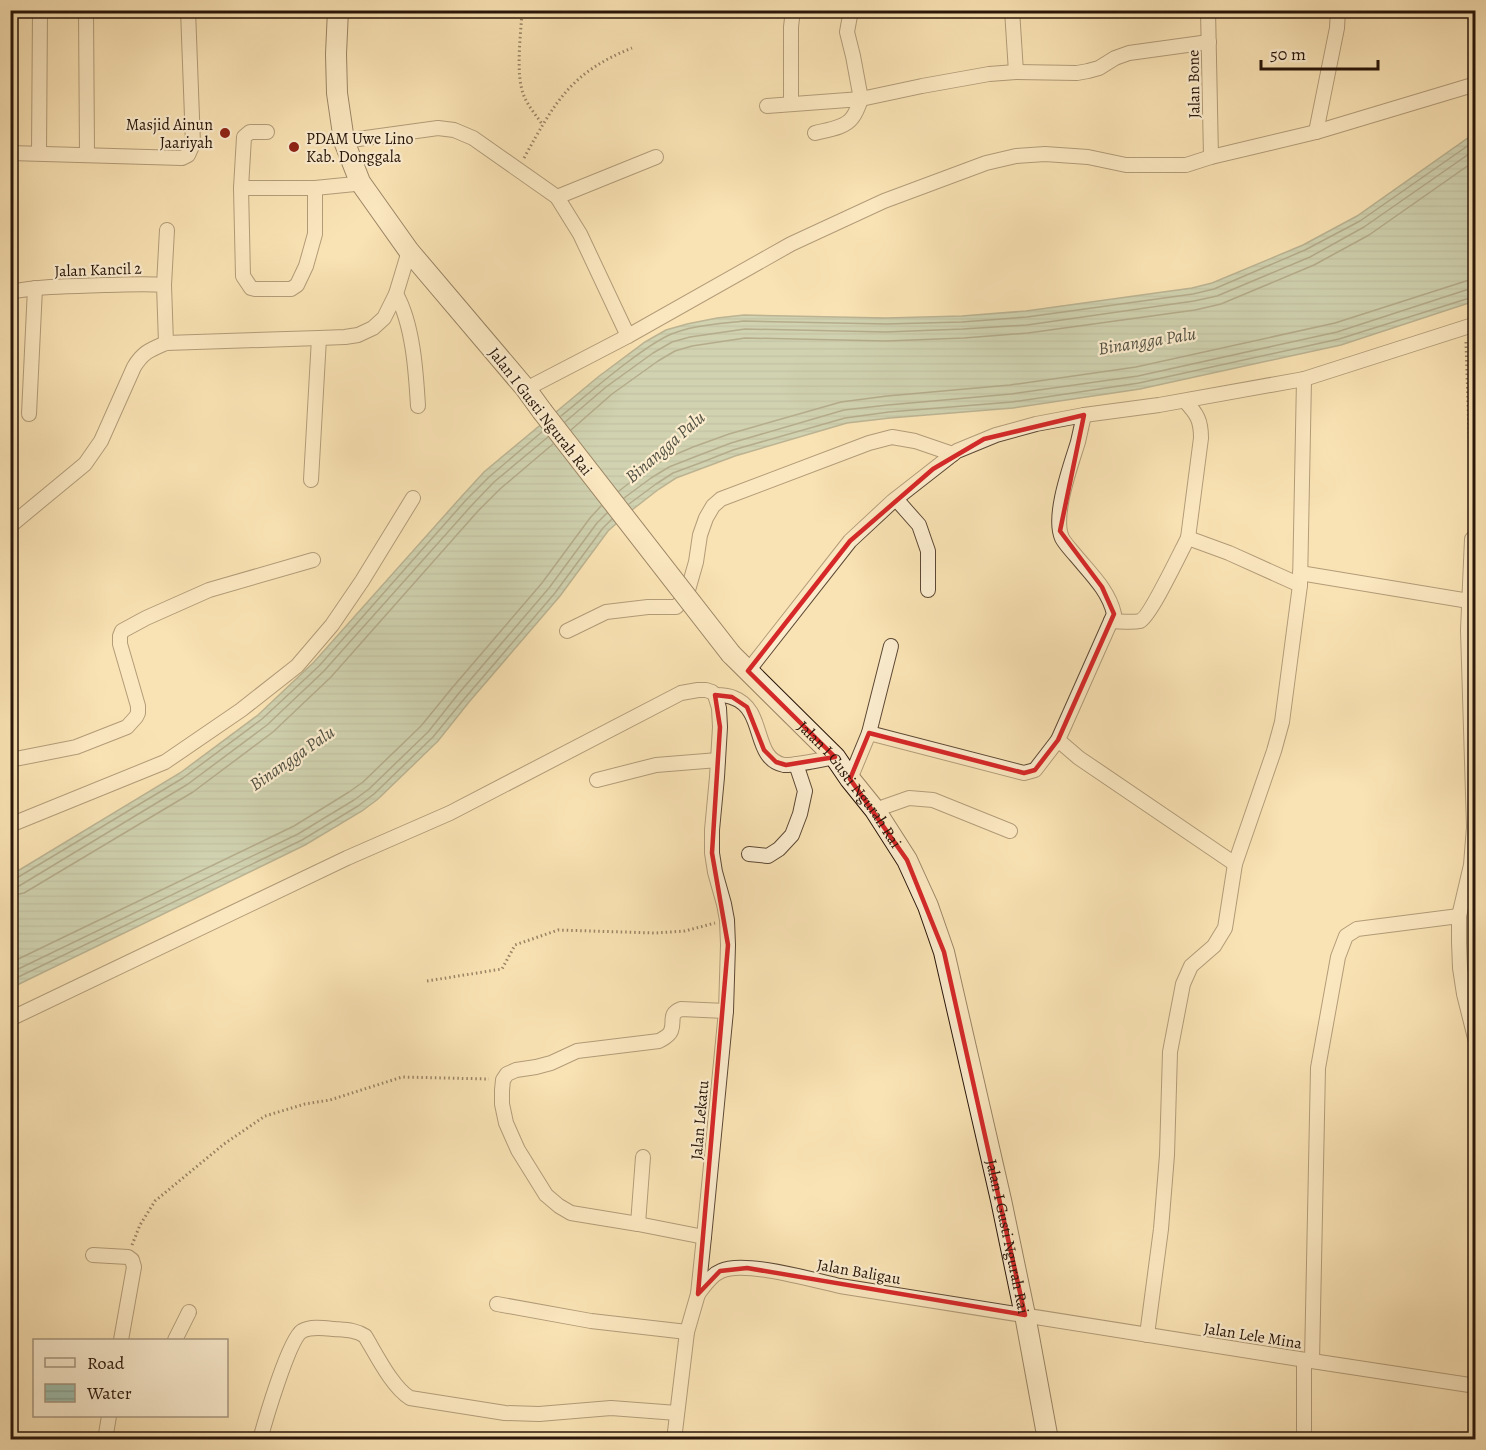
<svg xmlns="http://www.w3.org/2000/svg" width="1486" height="1450" viewBox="0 0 1486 1450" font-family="Alegreya,serif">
<defs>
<pattern id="water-rules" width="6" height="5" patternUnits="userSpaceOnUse" patternTransform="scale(1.5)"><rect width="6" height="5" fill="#9ebead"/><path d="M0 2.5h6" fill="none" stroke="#88a294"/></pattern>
</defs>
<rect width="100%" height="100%" fill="#f9e2b3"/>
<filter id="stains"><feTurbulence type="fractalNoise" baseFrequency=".00333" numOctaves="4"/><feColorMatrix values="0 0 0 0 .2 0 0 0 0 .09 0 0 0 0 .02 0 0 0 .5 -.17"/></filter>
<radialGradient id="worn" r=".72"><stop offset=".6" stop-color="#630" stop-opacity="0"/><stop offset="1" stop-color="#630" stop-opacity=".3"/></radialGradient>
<polygon fill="url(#water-rules)" stroke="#6f7a6b" stroke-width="1.5" points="1475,133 1475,301 1341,345 1140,389 1013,408 890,418 847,423 735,456 676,478 659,489 628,513 608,531 560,596 469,702 438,741 378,799 362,811 305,845 11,988 11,875 180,773 258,715 314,662 462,496 484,472 598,377 645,342 666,330 687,324 717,318 744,315 886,318 962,316 1026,311 1192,288 1212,283 1303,245 1357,216"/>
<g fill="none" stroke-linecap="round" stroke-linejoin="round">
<g stroke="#636a5b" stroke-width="1.5">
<path d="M561,416C583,398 605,379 629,361C641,352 653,343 667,336C690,325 719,324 744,321L886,324L962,322L1027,317L1193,294L1214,289L1305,250L1360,221L1476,140"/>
<polyline points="565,422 606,387 653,353 672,342 690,337 745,329 886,332 963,329 1027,325 1194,301 1217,296 1310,257 1364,227 1476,149"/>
<polyline points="571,430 612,394 658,361 675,351 692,346 745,338 886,341 964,338 1028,333 1195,310 1221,304 1314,265 1369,235 1476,160"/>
<polyline points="619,491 646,470 665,459 693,447 729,434 841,402 887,396 1010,385 1136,367 1335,323 1466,281 1476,279"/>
<polyline points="624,498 651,478 669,467 697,456 731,443 844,410 888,405 1011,394 1138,376 1337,332 1469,289 1476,288"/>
<polyline points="629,504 656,484 673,473 700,463 733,450 845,418 889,412 1012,402 1139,383 1339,339 1476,296"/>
<polyline points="10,879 15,879 183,778 262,719 319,666 466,500 489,477 543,431"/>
<polyline points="10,887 19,886 188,784 267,725 324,671 472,505 494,482 548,437"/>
<polyline points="10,896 24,893 193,792 273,732 331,677 478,511 500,489 553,444"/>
<polyline points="10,963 294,826 349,792 363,782 421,726 452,688 542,583 590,518 601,506"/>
<polyline points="10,973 298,834 354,800 369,789 428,732 459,693 549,588 597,523 607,513"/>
<polyline points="10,981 302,840 358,806 374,794 433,737 465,698 555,593 603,528 612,519"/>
</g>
<g stroke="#5c4834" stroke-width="16">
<g id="minor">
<polyline points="86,10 87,154"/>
<polyline points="851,10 847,32 853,56 861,99 922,86 989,74 1016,72 1077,73 1088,71 1099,68 1115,58 1129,53 1209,42"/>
<polyline points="1012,10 1016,72"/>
<polyline points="1208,10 1211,157"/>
<polyline points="791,104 791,27 793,10"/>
<path d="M767,106L861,99C859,105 856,113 852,118C845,128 826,130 815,133"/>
<polyline points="267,132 250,132 244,137 241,188 243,276 251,288 255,289 291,289 297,285 306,266 315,234 315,188"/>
<polyline points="1316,132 1337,28 1338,10"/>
<polyline points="344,141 438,128 454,130 473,138 557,197 580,234 628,336 791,244 884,201 986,163 1016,156 1045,154 1088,157 1126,165 1186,165 1211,157 1316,132 1476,84"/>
<polyline points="10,153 182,158 188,155 193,144 188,10"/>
<polyline points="39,153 40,10"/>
<polyline points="241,188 315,188 355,184 360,182"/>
<polyline points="557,197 656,157"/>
<polyline points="164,285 167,230"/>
<path d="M10,292C41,286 73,286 104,285C124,285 144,283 164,285L166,343"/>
<path d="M396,294C413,324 416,372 418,406"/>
<polyline points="526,389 628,336"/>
<path d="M1185,401C1197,414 1201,420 1201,438L1188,538"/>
<polyline points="29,414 35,288"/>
<path d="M1084,415C1082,424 1080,433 1078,442C1071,465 1052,516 1062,538C1065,544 1072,551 1076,556C1091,574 1109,591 1114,614L1058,740L1079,758L1235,864"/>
<polyline points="311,480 319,338"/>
<polyline points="896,499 919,525 928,551 928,590"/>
<path d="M10,526L85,464L101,441L134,367C143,352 150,350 166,343L319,338L345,337L358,335L373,328L384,318L396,294L409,251"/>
<polyline points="1476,539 1472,539 1468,630 1474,827 1471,865 1459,916 1459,942 1460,968 1464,994 1476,1042"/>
<polyline points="1300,573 1469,601"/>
<path d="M1111,621C1119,621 1131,623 1140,621C1150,617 1181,551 1188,538L1229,553L1300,585"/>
<polyline points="567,631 606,612 648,607 676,607 686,597 696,562 700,535 706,518 713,506 721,499 869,443 892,437 915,441 953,454"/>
<polyline points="748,671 850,541 893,501 957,451 996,435 1036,424 1084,415 1159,405 1304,379 1476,324"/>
<path d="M715,695C721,695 728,695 734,698C766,710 752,759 784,765C793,766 824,759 835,757"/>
<polyline points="869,733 891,646"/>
<polyline points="10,760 76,747 127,727 136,717 138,713 138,706 120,644 120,636 122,631 146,618 209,590 313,560"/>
<polyline points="850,779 869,733 1024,773 1035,770 1058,740"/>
<polyline points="597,780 656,765 718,760"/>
<polyline points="875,810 909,798 933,800 1010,831"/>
<polyline points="10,825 165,762 241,710 297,666 332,625 362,581 413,498"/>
<polyline points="749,854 768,856 779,849 792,835 800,814 805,791 796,764"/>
<polyline points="10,1019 347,858 450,813 681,693 698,690 706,690 712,692 715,695 719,708 720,727 717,777 712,830 712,853 715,872 724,904 727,920 728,945 726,1011 704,1237 698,1294 687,1332 674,1440"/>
<polyline points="638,1224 643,1157"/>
<path d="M704,1237L638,1224L571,1213L559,1206L546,1195L518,1150L506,1123L502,1104V1090L503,1080L507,1074L516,1070L536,1067L551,1063L577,1051L659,1041C664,1038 669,1036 671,1031C675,1021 668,1014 681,1009L726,1011"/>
<polyline points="93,1255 128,1257 132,1260 134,1267 121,1340"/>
<path d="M698,1294C704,1286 711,1275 721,1271C744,1260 813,1280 840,1286L1312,1361L1476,1386"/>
<polyline points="497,1304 591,1321 687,1332"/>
<polyline points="1147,1335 1161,1229 1167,1155 1170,1052 1183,984 1191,966 1214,946 1225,928 1235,864 1274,751 1282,722 1300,585 1304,379"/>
<polyline points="175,1340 189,1312"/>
<polyline points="1312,1361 1318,1068 1338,957 1346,936 1357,929 1459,916"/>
<polyline points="105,1440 109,1416"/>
<path d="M260,1440C265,1421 289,1339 302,1331C311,1326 324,1328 334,1329C346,1330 356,1330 365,1336C376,1354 392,1387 410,1398L505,1413L539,1414L611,1408L677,1413"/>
<polyline points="1304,1440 1304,1360"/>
</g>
</g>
<g stroke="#281509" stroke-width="22">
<g id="secondary">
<polyline points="338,10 336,54 337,93 344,141 360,182 409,251 526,389 542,411"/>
<path id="s1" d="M731,654L835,757L850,779L875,810L907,860L928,906L944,952L1001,1200L1025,1315L1048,1440"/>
</g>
</g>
<g stroke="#281509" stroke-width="3" stroke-dasharray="1.5 3" stroke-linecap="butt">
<path d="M522,10C521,35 515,74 524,96C528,106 536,115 542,124"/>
<path d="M524,158C555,102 571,72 632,48"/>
<polyline points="1466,342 1472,524"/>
<polyline points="427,981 502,969 515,945 558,930 655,933 685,931 715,923"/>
<polyline points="132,1245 140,1225 155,1201 224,1144 265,1116 305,1104 330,1100 402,1077 489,1079"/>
</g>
<use href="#minor" stroke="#fbecce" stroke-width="14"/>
<use href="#secondary" stroke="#fbecce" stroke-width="20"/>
<g stroke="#281509" stroke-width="22" stroke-linecap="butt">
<polyline id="secondary-bridge" points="542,411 731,654"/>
</g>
<use href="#secondary-bridge" stroke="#fbecce" stroke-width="20"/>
</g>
<path d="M0 0H1486V1450H0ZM1084,415L1060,531L1102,587L1114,614L1058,740L1035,770L1024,773L869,733L850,779L907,860L944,952L1025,1315L747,1268L720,1271L698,1294L728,945L712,853L720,727L715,695L732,697L747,707L764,750L776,762L786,765L835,757L748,671L850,541L933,469L984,439Z" fill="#f9e2b3" fill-opacity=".55" fill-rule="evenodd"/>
<path fill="none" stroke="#d62828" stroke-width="4.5" stroke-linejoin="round" d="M1084,415L1060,531L1102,587L1114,614L1058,740L1035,770L1024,773L869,733L850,779L907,860L944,952L1025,1315L747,1268L720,1271L698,1294L728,945L712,853L720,727L715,695L732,697L747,707L764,750L776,762L786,765L835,757L748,671L850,541L933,469L984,439Z"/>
<g fill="#8f2418" stroke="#fbecce" stroke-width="2">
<circle cx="225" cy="133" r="6"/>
<circle cx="294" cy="147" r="6"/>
</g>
<g text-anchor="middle" stroke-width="4.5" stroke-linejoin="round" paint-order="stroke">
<g font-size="16" fill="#281509" stroke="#fbecce">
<text transform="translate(1193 84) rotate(-91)" y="6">Jalan Bone</text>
<text transform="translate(98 269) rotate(-2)" y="6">Jalan Kancil 2</text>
<text transform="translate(541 411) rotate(52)" y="6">Jalan I Gusti Ngurah Rai</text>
<text dy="6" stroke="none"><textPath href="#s1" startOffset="177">Jalan I Gusti Ngurah Rai</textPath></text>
<text transform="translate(699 1120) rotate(-85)" y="6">Jalan Lekatu</text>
<text dy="6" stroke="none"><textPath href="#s1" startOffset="663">Jalan I Gusti Ngurah Rai</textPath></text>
<text transform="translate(859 1271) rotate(10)" y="6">Jalan Baligau</text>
<text transform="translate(1253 1335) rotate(9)" y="6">Jalan Lele Mina</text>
</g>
<g font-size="16" fill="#281509" stroke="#fbecce" text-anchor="end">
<text x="213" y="130">Masjid Ainun<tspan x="213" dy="18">Jaariyah</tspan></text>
<text x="306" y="144" text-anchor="start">PDAM Uwe Lino<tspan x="306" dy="18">Kab. Donggala</tspan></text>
</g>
<g font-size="18" font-style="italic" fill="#515042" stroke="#fbecce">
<text transform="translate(1147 341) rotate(-9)" y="6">Binangga Palu</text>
<text transform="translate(665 447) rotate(-41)" y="6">Binangga Palu</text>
<text transform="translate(292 758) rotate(-35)" y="6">Binangga Palu</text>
</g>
</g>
<rect width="1486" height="1450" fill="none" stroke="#f9e2b3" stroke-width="36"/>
<rect x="12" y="12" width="1462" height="1426" fill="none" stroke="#281509" stroke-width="3"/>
<rect x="18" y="18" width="1450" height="1414" fill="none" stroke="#281509" stroke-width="1.5"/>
<rect x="33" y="1339" width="195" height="78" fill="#fbecce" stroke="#a7967f" stroke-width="1.5"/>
<rect x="45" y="1358" width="30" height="9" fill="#fbecce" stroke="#a7967f" stroke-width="1.5"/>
<text x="87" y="1369" font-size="18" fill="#281509">Road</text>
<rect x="45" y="1384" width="30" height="18" fill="url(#water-rules)" stroke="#a7967f" stroke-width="1.5"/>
<text x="87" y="1399" font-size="18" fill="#281509">Water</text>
<path d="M1261 60v9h117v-9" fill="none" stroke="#281509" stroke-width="3"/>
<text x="1270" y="60" font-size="18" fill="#281509" stroke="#fbecce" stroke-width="4.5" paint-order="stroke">50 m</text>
<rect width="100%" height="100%" filter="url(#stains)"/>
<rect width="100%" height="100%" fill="url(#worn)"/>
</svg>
